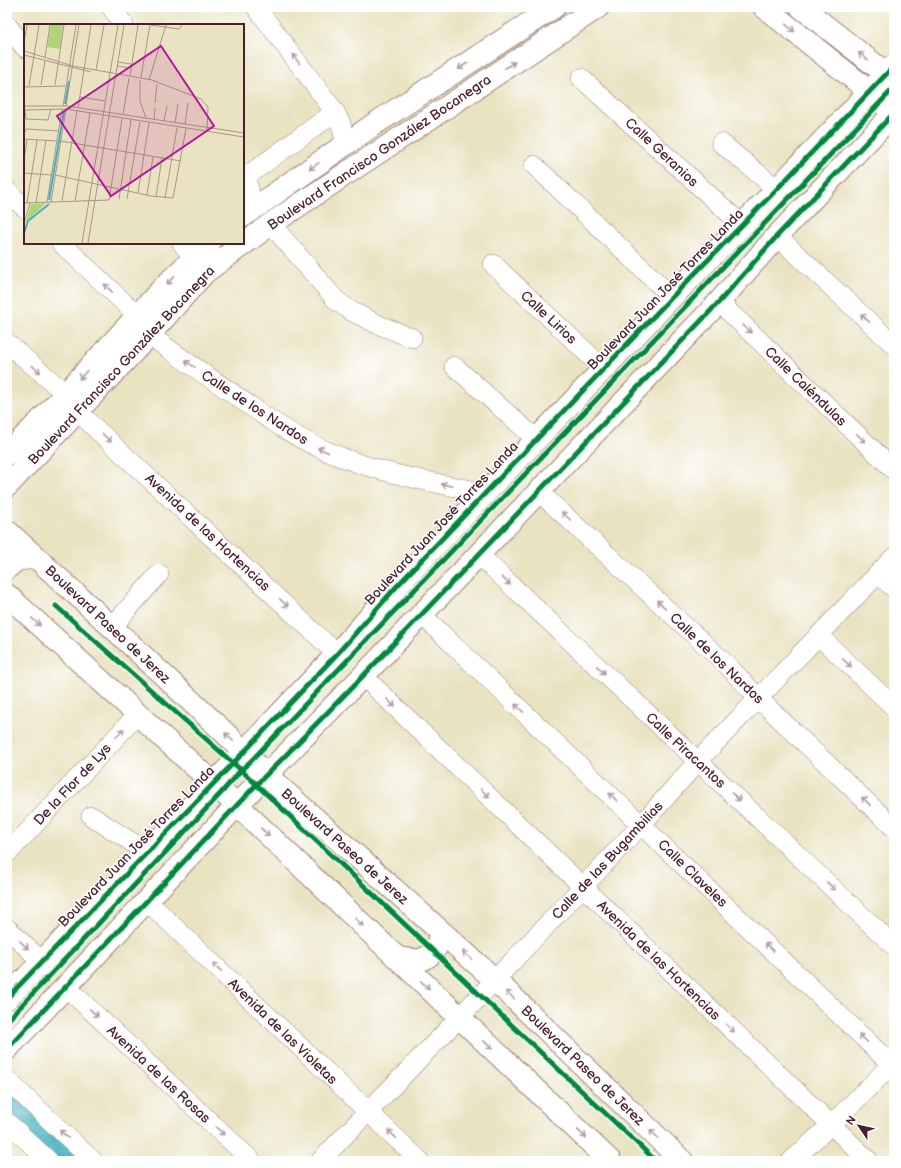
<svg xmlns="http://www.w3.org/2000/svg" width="901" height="1168" viewBox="0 0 901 1168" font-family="'Balsamiq Sans',sans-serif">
<rect width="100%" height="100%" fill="#fff"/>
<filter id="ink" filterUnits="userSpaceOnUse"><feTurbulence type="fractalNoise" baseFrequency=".025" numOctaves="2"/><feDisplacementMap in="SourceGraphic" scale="8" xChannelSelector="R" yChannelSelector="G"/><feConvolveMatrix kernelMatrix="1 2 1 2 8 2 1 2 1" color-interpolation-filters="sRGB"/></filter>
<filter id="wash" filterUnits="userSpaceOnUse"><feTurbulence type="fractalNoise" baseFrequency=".012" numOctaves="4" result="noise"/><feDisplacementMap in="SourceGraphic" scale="16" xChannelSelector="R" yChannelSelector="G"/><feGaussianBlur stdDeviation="0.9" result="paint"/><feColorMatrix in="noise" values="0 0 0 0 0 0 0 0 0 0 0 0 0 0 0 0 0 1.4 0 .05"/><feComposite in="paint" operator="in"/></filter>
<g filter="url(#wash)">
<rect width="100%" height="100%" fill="#eae3c2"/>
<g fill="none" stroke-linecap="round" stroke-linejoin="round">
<polyline stroke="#43b0c0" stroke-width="25" points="7,1102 70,1161"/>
</g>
</g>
<g filter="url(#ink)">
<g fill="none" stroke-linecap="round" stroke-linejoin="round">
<g stroke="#9a8176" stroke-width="20">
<g id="minor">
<polyline points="111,7 124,25"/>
<polyline points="256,7 335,112 341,124 346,144"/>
<polyline points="7,25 25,48"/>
<polyline points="581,78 742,225"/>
<polyline points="721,143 777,189"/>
<polyline points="534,165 672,297"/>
<polyline points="243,176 249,188 251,210"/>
<polyline points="244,178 335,112"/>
<polyline points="7,191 25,208"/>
<polyline points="271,224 336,300 351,311 377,324 412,338"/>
<polyline points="777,236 894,345"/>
<polyline points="61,243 137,315"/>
<polyline points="182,243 202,269"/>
<polyline points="493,264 604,369"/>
<polyline points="719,302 894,470"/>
<path d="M149,335C176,354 202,373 229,391C264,416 300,442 341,457C387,475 437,483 486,493"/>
<polyline points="7,343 66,394"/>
<polyline points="454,366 537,440"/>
<polyline points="78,412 337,654"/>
<polyline points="538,491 727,665 758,698 894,828"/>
<polyline points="478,554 894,946"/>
<polyline points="878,574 894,588"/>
<polyline points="421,614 894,1067"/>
<polyline points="112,627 159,574"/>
<polyline points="819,636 894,707"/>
<polyline points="363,676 869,1161"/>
<polyline points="91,816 147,852"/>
<polyline points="7,854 137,715"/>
<polyline points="146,900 420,1161"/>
<polyline points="7,928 41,961"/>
<polyline points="66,987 252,1161"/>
<polyline points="7,1080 93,1161"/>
<polyline points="7,1122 49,1161"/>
<polyline points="320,1161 459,1018 642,824 698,761 894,557"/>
<polyline points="791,1161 831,1125 894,1062"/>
</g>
</g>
<g stroke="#9a8176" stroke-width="24">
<g id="major">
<polyline points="764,7 870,92 894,113"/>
<polyline points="801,7 894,80"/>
<polyline points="243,216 376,123 554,7"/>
<polyline points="7,454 46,415 163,288 209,243"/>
<polyline points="7,486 149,335 205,272 271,224 338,179 598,7"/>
<polyline points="7,531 112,627 226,734 266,775 495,980 682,1161"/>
<polyline points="7,568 16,560 36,557"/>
<polyline points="7,595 237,805 610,1161"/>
<path d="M397,958C405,959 415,962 423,959C435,954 441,942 439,930"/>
<polyline points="7,998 244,752 337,654 397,586 672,297 777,189 894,66"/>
<polyline points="7,1049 256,785 283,758 363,676 719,302 777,236 894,113"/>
</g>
</g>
<use href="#minor" stroke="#fff" stroke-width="19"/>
<use href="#major" stroke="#fff" stroke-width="22"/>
<g stroke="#fff" stroke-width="8">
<g id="cycleway">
<polyline points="56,606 241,770 656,1161"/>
<polyline points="7,998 244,752 337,654 397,586 672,297 777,189 894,66"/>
<polyline points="7,1021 222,792 241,770 252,760 894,88"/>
<polyline points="7,1049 256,785 283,758 363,676 719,302 777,236 894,113"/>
</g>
</g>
<use href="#cycleway" stroke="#00873e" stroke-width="5"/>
</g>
<defs><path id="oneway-shaft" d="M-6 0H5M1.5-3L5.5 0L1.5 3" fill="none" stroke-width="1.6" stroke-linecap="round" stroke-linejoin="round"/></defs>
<g stroke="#ae9aa0">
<use href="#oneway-shaft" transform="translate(790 28) rotate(39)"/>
<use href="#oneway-shaft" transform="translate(863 56) rotate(-142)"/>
<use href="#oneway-shaft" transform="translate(296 59) rotate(-127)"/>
<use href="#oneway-shaft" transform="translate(510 65) rotate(-33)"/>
<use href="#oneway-shaft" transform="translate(463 66) rotate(147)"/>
<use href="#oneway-shaft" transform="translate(314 166) rotate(145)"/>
<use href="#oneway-shaft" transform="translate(171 280) rotate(135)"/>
<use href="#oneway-shaft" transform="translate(108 288) rotate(-136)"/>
<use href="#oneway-shaft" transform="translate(865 318) rotate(-137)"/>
<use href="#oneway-shaft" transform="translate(747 329) rotate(44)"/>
<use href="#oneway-shaft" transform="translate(190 364) rotate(-145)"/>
<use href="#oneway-shaft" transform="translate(36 369) rotate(40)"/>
<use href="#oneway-shaft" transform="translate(83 375) rotate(132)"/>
<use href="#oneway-shaft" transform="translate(107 438) rotate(43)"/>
<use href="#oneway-shaft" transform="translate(861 438) rotate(44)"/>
<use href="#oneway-shaft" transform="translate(323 450) rotate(-156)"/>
<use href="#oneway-shaft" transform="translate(447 485) rotate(-168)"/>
<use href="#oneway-shaft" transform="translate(566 516) rotate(-138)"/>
<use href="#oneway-shaft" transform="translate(506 581) rotate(43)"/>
<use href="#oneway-shaft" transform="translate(284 603) rotate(43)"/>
<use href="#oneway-shaft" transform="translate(661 604) rotate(-137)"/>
<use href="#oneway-shaft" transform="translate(36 622) rotate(43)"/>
<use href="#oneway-shaft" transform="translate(847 663) rotate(43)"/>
<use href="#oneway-shaft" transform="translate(601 670) rotate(43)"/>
<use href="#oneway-shaft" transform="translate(391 703) rotate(44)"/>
<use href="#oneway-shaft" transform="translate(519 708) rotate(-136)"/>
<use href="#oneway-shaft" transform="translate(120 733) rotate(-47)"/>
<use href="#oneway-shaft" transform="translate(229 737) rotate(-135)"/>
<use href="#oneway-shaft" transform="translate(485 793) rotate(44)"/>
<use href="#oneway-shaft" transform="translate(613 797) rotate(-136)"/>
<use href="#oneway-shaft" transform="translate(736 797) rotate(43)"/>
<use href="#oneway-shaft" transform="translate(866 801) rotate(-136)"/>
<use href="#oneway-shaft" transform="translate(265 832) rotate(44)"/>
<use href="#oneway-shaft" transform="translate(831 886) rotate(43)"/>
<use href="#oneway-shaft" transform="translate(359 922) rotate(44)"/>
<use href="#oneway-shaft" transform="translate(24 945) rotate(44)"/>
<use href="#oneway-shaft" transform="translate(769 947) rotate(-136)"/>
<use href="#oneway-shaft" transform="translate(467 955) rotate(-138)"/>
<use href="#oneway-shaft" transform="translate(217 967) rotate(-136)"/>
<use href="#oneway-shaft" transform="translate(425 985) rotate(44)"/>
<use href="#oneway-shaft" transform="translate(510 995) rotate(-136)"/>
<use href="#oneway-shaft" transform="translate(94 1013) rotate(43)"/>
<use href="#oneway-shaft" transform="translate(730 1028) rotate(44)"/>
<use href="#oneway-shaft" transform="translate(863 1038) rotate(-136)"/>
<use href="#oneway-shaft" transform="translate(488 1045) rotate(43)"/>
<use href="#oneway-shaft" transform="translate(220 1131) rotate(43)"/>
<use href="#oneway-shaft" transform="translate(64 1134) rotate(-137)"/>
<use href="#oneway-shaft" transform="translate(392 1134) rotate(-136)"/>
<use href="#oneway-shaft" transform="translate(582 1134) rotate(43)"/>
<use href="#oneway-shaft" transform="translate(654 1134) rotate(-136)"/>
</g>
</g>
<g text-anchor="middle" stroke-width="3" stroke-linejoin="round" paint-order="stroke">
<g font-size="14" fill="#4a1f2b" stroke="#fff">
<text transform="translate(379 152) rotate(-34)" y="5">Boulevard Francisco González Bocanegra</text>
<text transform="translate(662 152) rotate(43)" y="5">Calle Geranios</text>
<text transform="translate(665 289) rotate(-46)" y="5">Boulevard Juan José Torres Landa</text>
<text transform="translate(549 317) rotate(43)" y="5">Calle Lirios</text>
<text transform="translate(121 365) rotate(-47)" y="5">Boulevard Francisco González Bocanegra</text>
<text transform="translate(806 386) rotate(44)" y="5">Calle Caléndulas</text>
<text transform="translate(255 407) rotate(33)" y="5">Calle de los Nardos</text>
<text transform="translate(441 523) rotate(-47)" y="5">Boulevard Juan José Torres Landa</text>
<text transform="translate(208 532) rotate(43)" y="5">Avenida de las Hortencias</text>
<text transform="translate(108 624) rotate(43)" y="5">Boulevard Paseo de Jerez</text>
<text transform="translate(717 658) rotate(44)" y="5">Calle de los Nardos</text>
<text transform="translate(686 750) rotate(43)" y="5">Calle Piracantos</text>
<text transform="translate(72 784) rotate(-47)" y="5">De la Flor de Lys</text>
<text transform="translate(136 846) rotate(-46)" y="5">Boulevard Juan José Torres Landa</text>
<text transform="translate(345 846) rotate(42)" y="5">Boulevard Paseo de Jerez</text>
<text transform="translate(607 860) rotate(-47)" y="5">Calle de las Bugambilias</text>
<text transform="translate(693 873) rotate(44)" y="5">Calle Claveles</text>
<text transform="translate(659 960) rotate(44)" y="5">Avenida de las Hortencias</text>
<text transform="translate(283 1031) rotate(44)" y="5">Avenida de las Violetas</text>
<text transform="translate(583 1065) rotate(44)" y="5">Boulevard Paseo de Jerez</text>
<text transform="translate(159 1074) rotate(43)" y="5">Avenida de las Rosas</text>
</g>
</g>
<g transform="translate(24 24)">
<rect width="220" height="220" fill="#eae3c2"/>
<path d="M27,1H39L36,25L23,23ZM22,179L2,198L7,180Z" fill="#b1d37b"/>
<path fill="none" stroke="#43b0c0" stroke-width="2" d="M41,80L45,57M25,176L40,87M0,209L4,197L25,180"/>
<path fill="none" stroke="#aa9586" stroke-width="1" d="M127,1L155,5L158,1M0,19L3,1M0,27L49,42L128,56L177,75L184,83L183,106M0,31L67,48M21,33L26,1M94,38L107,40M93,42L107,44M72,46L80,1M106,52L114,1M117,53L126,1M116,56V77L122,94M125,56L142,1M17,61L21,36M31,61L40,1M5,62L15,1M0,63L42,62M56,73L81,77M131,79L133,60M0,82H43L220,109M39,82L52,1M42,82L55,1M54,84L67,1M0,86L42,85L220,113M1,86L2,95L24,96L27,85M99,91L105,54M130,96L131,84M140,97L143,82M151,99L154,80M161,100L164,79M0,110L2,105L35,107M0,115L33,117M36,117L157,137M0,136L3,116M0,149L27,151M31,151L127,172L149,174L162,105M114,169L125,99M123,171L129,133M132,173L138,134M141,174L153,104M95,175L107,96M103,175L116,98M38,177L53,87M51,177L66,89M23,178L38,85M27,178L42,85M0,179L85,176L98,95M3,179L13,116M12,179L22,116M0,200L6,179M58,219L94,1M64,219L100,1"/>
<path fill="#b5179e" fill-opacity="0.15" stroke="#b5179e" stroke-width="2" d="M137,22L190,102L87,172L33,92Z"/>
<rect width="220" height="220" fill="none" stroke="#4a1f2b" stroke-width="2"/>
</g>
<rect width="901" height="1168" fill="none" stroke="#fff" stroke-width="24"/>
<g transform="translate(859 1126) rotate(304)" stroke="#ffffff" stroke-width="3" paint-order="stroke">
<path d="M0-3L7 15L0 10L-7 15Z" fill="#4a1f2b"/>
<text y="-6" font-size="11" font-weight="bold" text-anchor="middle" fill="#4a1f2b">N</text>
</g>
</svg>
